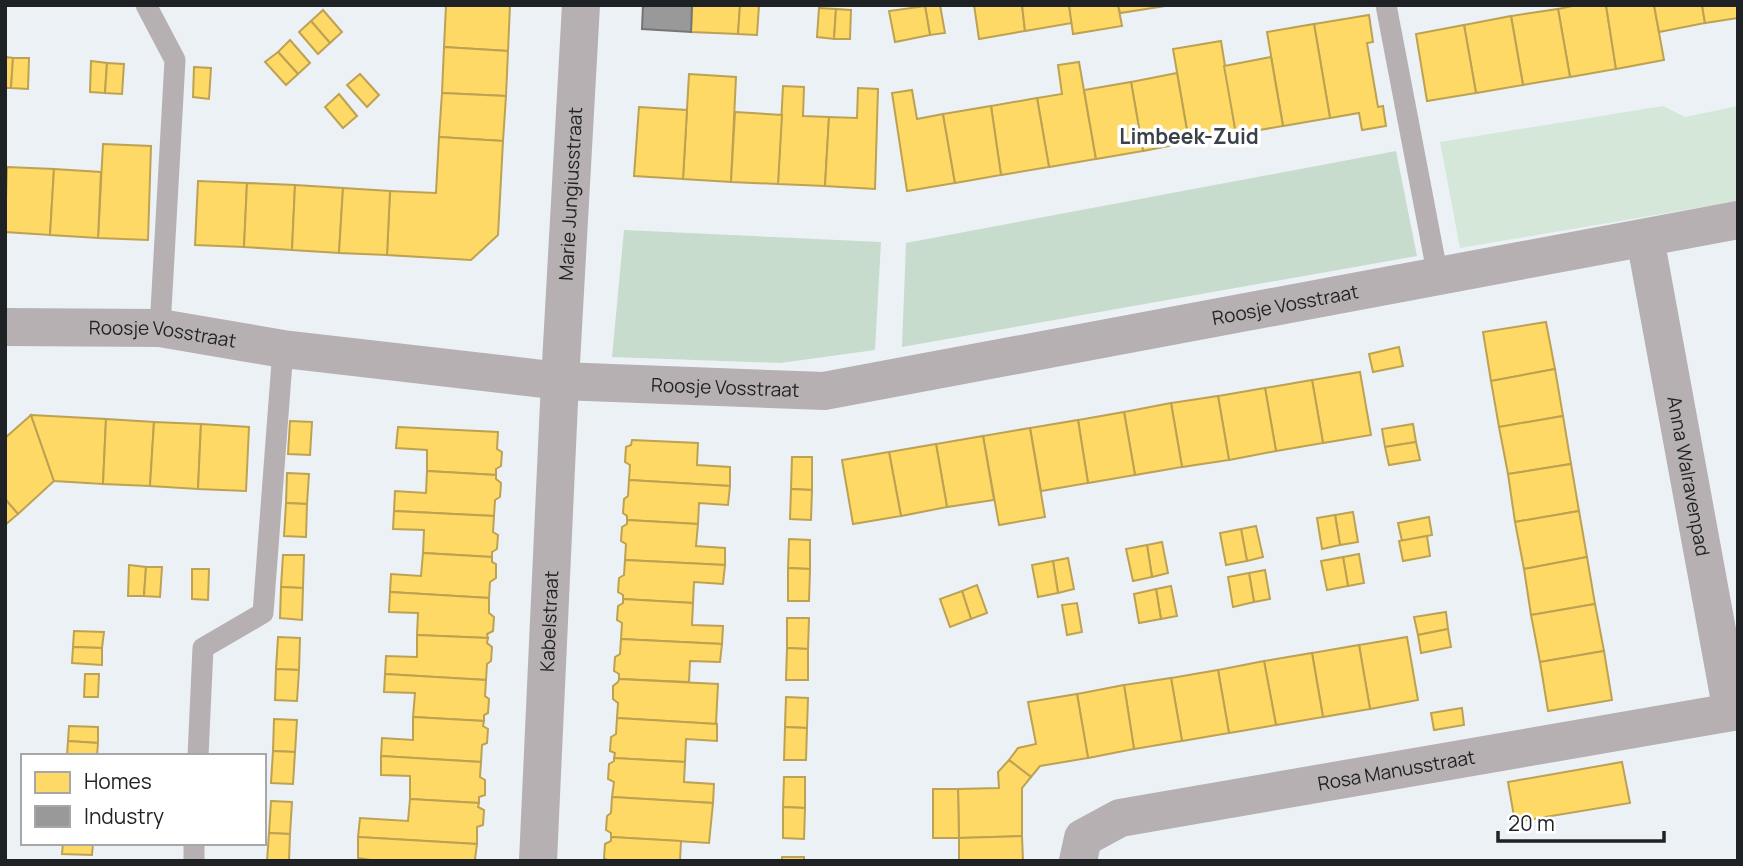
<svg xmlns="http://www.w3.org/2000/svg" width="1743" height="866" viewBox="0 0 1743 866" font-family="Manrope,sans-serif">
<rect width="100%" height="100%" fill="#ecf1f6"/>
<polygon fill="#d5e7d9" points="1663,106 1685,117 1738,106 1738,201 1460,248 1440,142"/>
<g fill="#c7dccc">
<polygon points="1396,151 1417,256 902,347 906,243"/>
<polygon points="624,230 881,242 875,350 780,363 612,357"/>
</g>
<g fill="#ffd966" stroke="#bca252" stroke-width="2">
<polygon points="446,5 510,5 508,51 444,47"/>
<polygon points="692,5 740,5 738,34 691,32"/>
<polygon points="740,5 759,5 757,35 738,34"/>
<polygon points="940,5 945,33 930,35 925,6"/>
<polygon points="974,5 1022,5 1025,31 979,39"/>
<polygon points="1022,5 1069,5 1072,23 1025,31"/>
<polygon points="1069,5 1118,5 1122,26 1073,34"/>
<polygon points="1118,5 1166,5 1166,6 1120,13"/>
<polygon points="1577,5 1606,5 1616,69 1570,77 1558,9"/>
<polygon points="1606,5 1654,5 1664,60 1616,69"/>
<polygon points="1654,5 1702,5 1705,23 1659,32"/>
<polygon points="1702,5 1738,5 1738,18 1705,23"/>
<polygon points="925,6 930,35 895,42 889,11"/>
<polygon points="819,8 836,9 834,39 817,37"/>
<polygon points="836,9 851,10 850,39 834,39"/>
<polygon points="1558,9 1570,77 1523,85 1511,16"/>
<polygon points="323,10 342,32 330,43 311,21"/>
<polygon points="1369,15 1373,42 1367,43 1378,107 1383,106 1386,126 1362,130 1359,113 1330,118 1314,24"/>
<polygon points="1511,16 1523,85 1476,93 1464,25"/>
<polygon points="311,21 330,43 318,54 299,32"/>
<polygon points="1314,24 1330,118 1283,126 1267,32"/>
<polygon points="1464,25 1476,93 1427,101 1416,34"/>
<polygon points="290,40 310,63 298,74 278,52"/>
<polygon points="1221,41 1236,134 1189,142 1173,49"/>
<polygon points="444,47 508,51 506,96 442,93"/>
<polygon points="278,52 298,74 286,85 265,62"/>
<polygon points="5,57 13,58 11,88 5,88"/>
<polygon points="1271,57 1283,126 1236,134 1224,66"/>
<polygon points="13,58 29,58 28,89 11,88"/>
<polygon points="91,61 107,63 105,93 90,92"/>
<polygon points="1079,62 1096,159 1049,167 1037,98 1062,94 1058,65"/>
<polygon points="107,63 124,64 122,94 105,93"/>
<polygon points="194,67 211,68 209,99 193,97"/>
<polygon points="1177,73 1189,142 1143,151 1131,82"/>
<polygon points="360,74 379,95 367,107 347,85"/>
<polygon points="689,74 736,77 731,182 683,179"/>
<polygon points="1131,82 1143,151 1096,159 1084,90"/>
<polygon points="783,86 804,87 803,116 829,117 825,186 778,184"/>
<polygon points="858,88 878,89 875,189 825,186 829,117 857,118"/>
<polygon points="912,90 917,119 943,114 955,183 907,191 892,93"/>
<polygon points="442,93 506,96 503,141 439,137"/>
<polygon points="339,94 357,116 343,128 325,107"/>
<polygon points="1037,98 1049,167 1001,175 991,106"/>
<polygon points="991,106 1001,175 955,183 943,114"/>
<polygon points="639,107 687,110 683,179 634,176"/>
<polygon points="735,112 782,115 778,184 731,182"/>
<polygon points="439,137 503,141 498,235 471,260 387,255 390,191 436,193"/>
<polygon points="103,144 151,146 148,240 98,238"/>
<polygon points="7,167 54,169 50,235 5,232"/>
<polygon points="54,169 101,172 98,238 50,235"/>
<polygon points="198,181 247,183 244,247 195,245"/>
<polygon points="247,183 295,185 292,250 244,247"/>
<polygon points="295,185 343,188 339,253 292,250"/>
<polygon points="343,188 390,191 387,255 339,253"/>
<polygon points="1546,322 1555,369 1491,381 1483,332"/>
<polygon points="1399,347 1403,366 1373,372 1369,354"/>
<polygon points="1555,369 1563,416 1499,427 1491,381"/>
<polygon points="1360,372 1371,435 1323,443 1312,380"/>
<polygon points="1312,380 1323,443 1276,451 1265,388"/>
<polygon points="1265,388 1276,451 1229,460 1218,396"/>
<polygon points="1218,396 1229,460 1182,467 1171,403"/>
<polygon points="1171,403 1182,467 1135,475 1124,412"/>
<polygon points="1124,412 1135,475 1088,483 1078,420"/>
<polygon points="31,415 54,481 18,514 5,499 5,438"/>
<polygon points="31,415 106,419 103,484 54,481"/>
<polygon points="1563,416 1571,464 1508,474 1499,427"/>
<polygon points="106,419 154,422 150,486 103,484"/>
<polygon points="1078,420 1088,483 1041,491 1030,428"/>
<polygon points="290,421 312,422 310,455 288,454"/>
<polygon points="154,422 201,424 198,489 150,486"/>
<polygon points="201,424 249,427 246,491 198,489"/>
<polygon points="1413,424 1416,442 1385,447 1382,429"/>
<polygon points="398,427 498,432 497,449 502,452 501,466 496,469 496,475 427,471 427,450 396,448"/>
<polygon points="1030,428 1045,517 999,525 983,436"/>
<polygon points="983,436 994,500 947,507 936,444"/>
<polygon points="632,440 698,443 697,465 730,467 730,486 629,480 630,465 625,462 626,447 631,445"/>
<polygon points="1416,442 1420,460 1389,465 1385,447"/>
<polygon points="936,444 947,507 901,516 889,452"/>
<polygon points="889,452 901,516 853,524 842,460"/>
<polygon points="792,457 812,457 812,490 791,489"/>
<polygon points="1571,464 1579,511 1515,522 1508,474"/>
<polygon points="427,471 496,475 496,479 501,483 500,497 495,500 494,516 394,511 395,491 426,493"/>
<polygon points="287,473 309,474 307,504 286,503"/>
<polygon points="629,480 730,486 728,505 699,503 698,524 627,520 627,516 623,513 624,499 628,496"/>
<polygon points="791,489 812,490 811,520 790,519"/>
<polygon points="5,499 18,514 5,525"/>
<polygon points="286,503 307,504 306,537 284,536"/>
<polygon points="394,511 494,516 493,532 498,535 497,549 492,552 492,557 423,553 424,530 393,529"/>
<polygon points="1579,511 1587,557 1524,569 1515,522"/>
<polygon points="1353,512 1358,542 1340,545 1335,515"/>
<polygon points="1335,515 1340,545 1322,549 1317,518"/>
<polygon points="1429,517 1432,535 1402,541 1398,523"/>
<polygon points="627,520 698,524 696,546 725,548 725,565 625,560 626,544 621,541 622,527 627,524"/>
<polygon points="1256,526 1263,557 1247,561 1241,529"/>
<polygon points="1241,529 1247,561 1226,565 1220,533"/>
<polygon points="1427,536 1430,556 1403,561 1399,541"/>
<polygon points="789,539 810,540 810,569 788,568"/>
<polygon points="1162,542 1168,573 1152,577 1147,545"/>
<polygon points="1147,545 1152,577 1133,581 1126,549"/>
<polygon points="423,553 492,557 492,562 496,564 496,578 490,582 489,598 390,592 391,574 421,576"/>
<polygon points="1359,554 1364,583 1348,586 1343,557"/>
<polygon points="283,555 304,555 303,588 281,587"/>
<polygon points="1343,557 1348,586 1327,590 1321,561"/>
<polygon points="1587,557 1595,604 1531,615 1524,569"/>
<polygon points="1068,558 1074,589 1058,593 1053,561"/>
<polygon points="625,560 725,565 723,584 694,582 693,603 623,599 623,595 618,592 619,578 624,575"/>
<polygon points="1053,561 1058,593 1038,597 1032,565"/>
<polygon points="129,565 146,567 144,596 128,596"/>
<polygon points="146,567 162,567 160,597 144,596"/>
<polygon points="788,568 810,569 809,601 788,601"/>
<polygon points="192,569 209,569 208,600 192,599"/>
<polygon points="1265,570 1270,599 1254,602 1249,573"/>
<polygon points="1249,573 1254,602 1233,607 1228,577"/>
<polygon points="977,585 987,613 971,619 962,591"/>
<polygon points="1171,586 1177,616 1161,619 1156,589"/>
<polygon points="281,587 303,588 302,620 280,618"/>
<polygon points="1156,589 1161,619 1139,623 1134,594"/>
<polygon points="962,591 971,619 950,627 940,599"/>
<polygon points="390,592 489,598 489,613 494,617 493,631 487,634 488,638 417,635 418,613 389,612"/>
<polygon points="623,599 693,603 692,625 723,626 722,644 621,639 622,623 617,620 618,606 623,603"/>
<polygon points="1077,603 1082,632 1067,635 1062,605"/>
<polygon points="1595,604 1604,651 1540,662 1531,615"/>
<polygon points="1446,612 1448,629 1418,635 1414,617"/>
<polygon points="787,618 809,618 808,649 787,648"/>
<polygon points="1448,629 1451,647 1421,653 1418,635"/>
<polygon points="74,631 104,632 102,648 73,647"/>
<polygon points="417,635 488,638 487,643 492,647 491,661 487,664 486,680 385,674 386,656 417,657"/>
<polygon points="278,637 300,638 299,670 276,669"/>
<polygon points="1407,637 1418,700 1370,709 1359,645"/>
<polygon points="621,639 722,644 720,662 690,661 689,682 619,679 619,674 614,671 615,657 620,654"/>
<polygon points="1359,645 1370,709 1323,717 1312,653"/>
<polygon points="73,647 102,648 102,665 72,663"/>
<polygon points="787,648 808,649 808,680 786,680"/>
<polygon points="1604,651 1612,700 1548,711 1540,662"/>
<polygon points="1312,653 1323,717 1276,725 1264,661"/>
<polygon points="1264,661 1276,725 1229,733 1218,670"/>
<polygon points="276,669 299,670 297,701 275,700"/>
<polygon points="1218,670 1229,733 1182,741 1171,678"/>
<polygon points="85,674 99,674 98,697 84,697"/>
<polygon points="385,674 486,680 485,696 489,699 488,713 484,715 484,721 413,717 415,693 384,692"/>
<polygon points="1171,678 1182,741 1134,749 1124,685"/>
<polygon points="619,679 718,684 716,724 617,718 618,703 613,699 613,686 618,682"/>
<polygon points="1124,685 1134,749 1088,758 1077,694"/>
<polygon points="1077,694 1088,758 1040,766 1031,777 1009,760 1018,748 1036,744 1028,702"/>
<polygon points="786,697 808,698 807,728 785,727"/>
<polygon points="1462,708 1464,725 1434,730 1431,713"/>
<polygon points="413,717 484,721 483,726 488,729 487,743 482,745 481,762 381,756 382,738 413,740"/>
<polygon points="617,718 717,724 717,741 686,739 685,762 614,758 615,753 610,751 611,737 616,734"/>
<polygon points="274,719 297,720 295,752 273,751"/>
<polygon points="69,726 98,727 98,743 68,741"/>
<polygon points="785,727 807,728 806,760 784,760"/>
<polygon points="68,741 98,743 97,756 67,756"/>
<polygon points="273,751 295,752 293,784 271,783"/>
<polygon points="381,756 481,762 480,777 485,780 485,795 479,797 479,803 410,799 410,776 381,775"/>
<polygon points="614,758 685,762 684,782 714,784 713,803 612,797 614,782 608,779 609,764 614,761"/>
<polygon points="1009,760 1031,777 1022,788 1022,836 959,838 958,789 999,788 998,772"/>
<polygon points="1622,762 1630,803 1515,822 1508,782"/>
<polygon points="784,777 805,777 805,808 783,807"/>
<polygon points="933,789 958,789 959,838 933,838"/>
<polygon points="612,797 713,803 709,843 611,837 611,833 606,830 607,816 611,813"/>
<polygon points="410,799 479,803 478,807 484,810 483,825 477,827 477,844 358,837 360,818 408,821"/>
<polygon points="271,801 292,802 290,834 269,833"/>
<polygon points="783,807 805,808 804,839 783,838"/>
<polygon points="269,833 290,834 289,861 267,861"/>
<polygon points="1022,836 1023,861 959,861 959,838"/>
<polygon points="358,837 477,844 475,859 478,861 377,861 358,858"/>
<polygon points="611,837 681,841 680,861 609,861 604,858 605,844 611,841"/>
<polygon points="63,843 93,843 92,855 62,854"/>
<rect x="782" y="857" width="22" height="4"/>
</g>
<polygon fill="#999" stroke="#747576" stroke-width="2" points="643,5 692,5 691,32 642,29"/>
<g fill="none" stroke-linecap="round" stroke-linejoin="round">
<g stroke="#b7b0b2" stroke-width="21">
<polyline points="146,5 175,60 160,328"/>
<polyline points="1386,5 1438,277"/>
<polyline points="198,756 203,648 263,613 283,349"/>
<polyline points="194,861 194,843"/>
</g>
<g stroke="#b7b0b2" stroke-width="38">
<path id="s1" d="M1645,238L1732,712"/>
<path id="s2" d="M5,327L160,328L283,349L560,381L824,391L1738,220"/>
<path id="s3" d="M538,861L560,381L581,5"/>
<path id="s4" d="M1078,861L1083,838L1120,818L1738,711"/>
</g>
</g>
<g text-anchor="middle" stroke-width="7" stroke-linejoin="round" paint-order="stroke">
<g font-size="19" fill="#1f2225" stroke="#fff">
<text dy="7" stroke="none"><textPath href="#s3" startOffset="668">Marie Jungiusstraat</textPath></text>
<text dy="7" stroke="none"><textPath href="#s2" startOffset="1292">Roosje Vosstraat</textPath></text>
<text dy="7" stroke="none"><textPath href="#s2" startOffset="158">Roosje Vosstraat</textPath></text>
<text dy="7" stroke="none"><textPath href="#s2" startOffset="724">Roosje Vosstraat</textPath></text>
<text dy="7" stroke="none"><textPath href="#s1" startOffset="242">Anna Walravenpad</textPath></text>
<text dy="7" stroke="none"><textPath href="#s3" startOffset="240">Kabelstraat</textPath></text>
<text dy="7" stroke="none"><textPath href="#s4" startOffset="346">Rosa Manusstraat</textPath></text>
</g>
<g font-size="21" font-weight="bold" fill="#3b4247" stroke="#fff">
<text x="1189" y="144">Limbeek-Zuid</text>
</g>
</g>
<rect width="1743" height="866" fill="none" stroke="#1f2225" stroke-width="14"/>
<rect x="21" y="754" width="245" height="91" fill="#ffffff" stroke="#a5a7a8" stroke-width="2"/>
<rect x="35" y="772" width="35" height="21" fill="#ffd966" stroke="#a5a7a8" stroke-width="2"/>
<text x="84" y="789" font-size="21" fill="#1f2225">Homes</text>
<rect x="35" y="806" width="35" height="21" fill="#999999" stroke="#a5a7a8" stroke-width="2"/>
<text x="84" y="824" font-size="21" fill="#1f2225">Industry</text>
<path d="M1498 831v10h166v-10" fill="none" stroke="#1f2225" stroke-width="3.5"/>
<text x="1508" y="831" font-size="21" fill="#1f2225" stroke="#ffffff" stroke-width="5" paint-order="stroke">20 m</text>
</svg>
